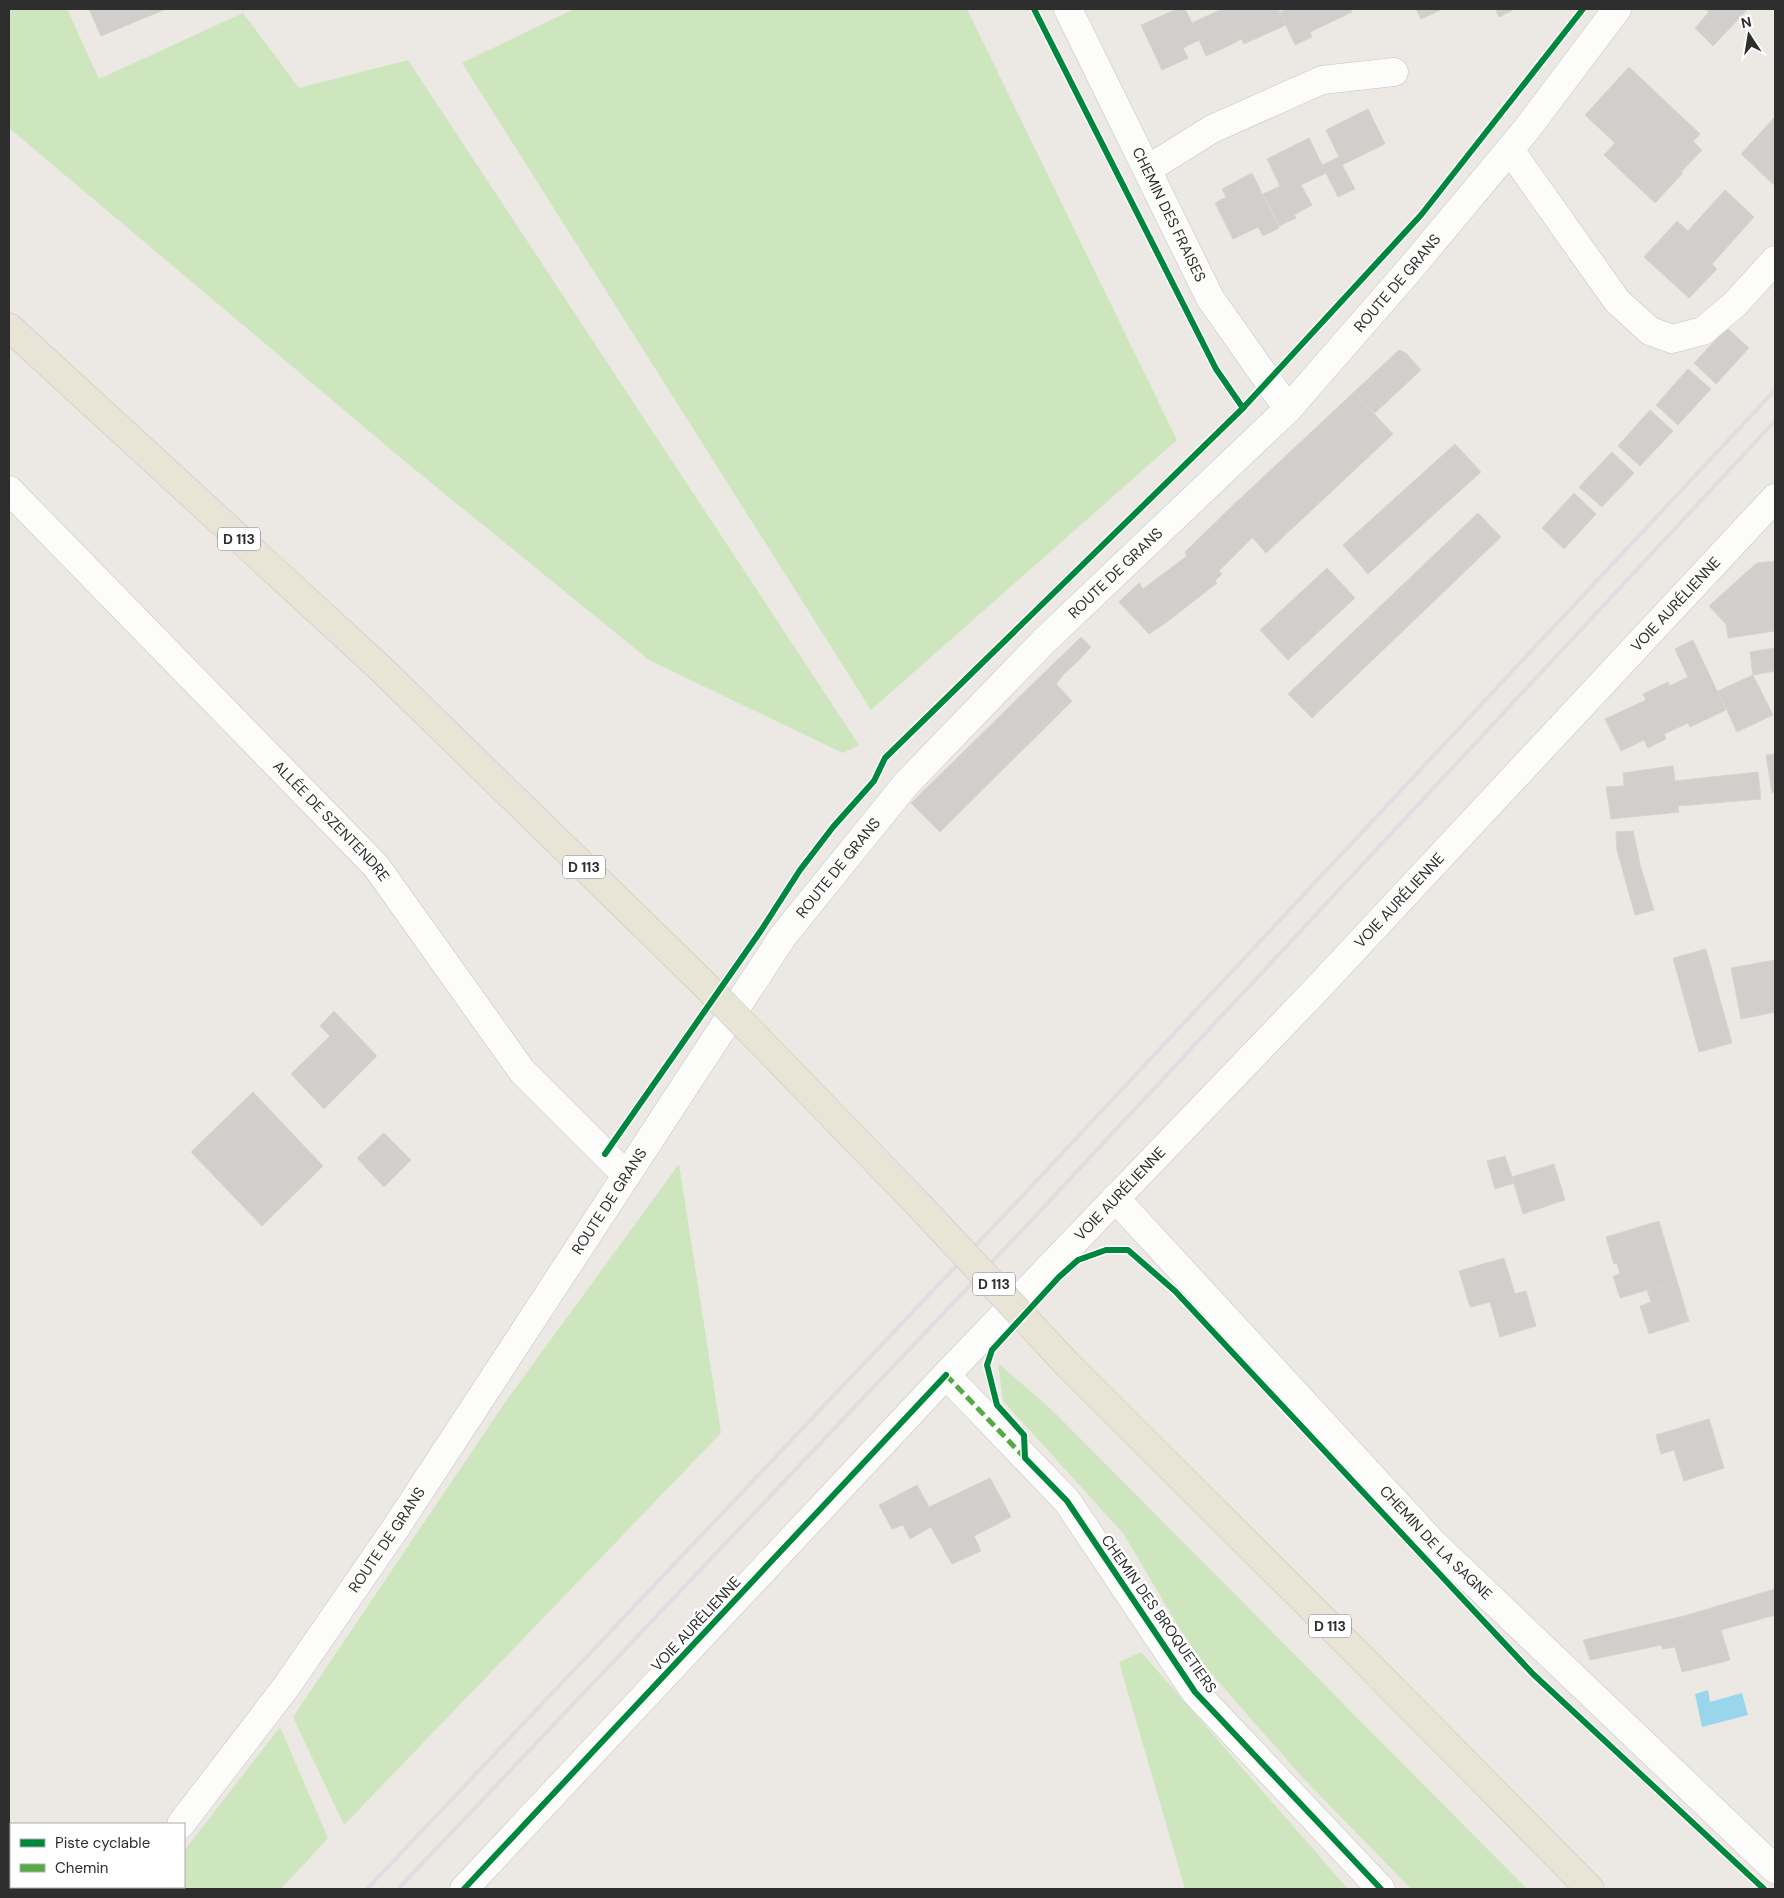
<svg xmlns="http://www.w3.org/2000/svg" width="1784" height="1898" viewBox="0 0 1784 1898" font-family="'DM Sans',sans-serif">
<rect width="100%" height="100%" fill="#ece8e4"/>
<g fill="#cee6be">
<polygon points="9,9 67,9 99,79 243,13 299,88 408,60 859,745 843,753 649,660 402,459 9,128"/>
<polygon points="574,9 967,9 1177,440 871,710 462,63"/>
<polygon points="679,1164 721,1433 344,1825 293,1717 506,1401"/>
<polygon points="998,1363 1053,1411 1527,1889 1411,1889 1303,1778 1196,1656 1123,1533 1003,1401"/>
<polygon points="1141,1652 1348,1889 1185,1889 1119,1662"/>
<polygon points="280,1727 328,1838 281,1889 155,1889 157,1887 184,1887 184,1851"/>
</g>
<polygon fill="#99d6ec" points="1708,1690 1710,1702 1742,1693 1748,1715 1702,1727 1695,1694"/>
<g fill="#d1cecb" stroke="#d7d4d0">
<polygon points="89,9 166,9 101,36"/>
<polygon points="1177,9 1185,9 1192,23 1209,15 1224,48 1206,56 1199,40 1183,48 1188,58 1162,70 1141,25"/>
<polygon points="1223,9 1278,9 1286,25 1244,44 1242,39 1224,48 1209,15"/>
<polygon points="1286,9 1350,9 1352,12 1310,32 1312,37 1295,45 1280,12"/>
<polygon points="1416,9 1443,9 1421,19"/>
<polygon points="1495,9 1513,9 1513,10 1499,17"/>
<polygon points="1705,9 1748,9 1713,46 1695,28 1709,12"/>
<polygon points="1629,67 1700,134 1672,164 1683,173 1655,203 1604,155 1615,143 1585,115"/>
<polygon points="1368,109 1385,144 1342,165 1355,189 1338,197 1322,165 1339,157 1326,130"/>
<polygon points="1775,117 1775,186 1741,154"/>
<polygon points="1309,138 1326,173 1301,185 1312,205 1294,215 1296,218 1279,226 1263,194 1280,186 1267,159"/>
<polygon points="1693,141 1702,150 1681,172 1672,164"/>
<polygon points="1252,173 1279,228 1263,236 1258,227 1233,239 1215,203 1240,190 1235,182"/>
<polygon points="1235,182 1240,190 1226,197 1222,189"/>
<polygon points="1725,190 1754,217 1712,264 1717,269 1689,298 1644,257 1677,221 1688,231"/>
<polygon points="1727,328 1749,348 1716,384 1694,363"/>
<polygon points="1399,350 1406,353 1421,370 1375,413 1354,392"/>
<polygon points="1688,369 1711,389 1678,425 1656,405"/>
<polygon points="1354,392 1393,434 1266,553 1228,510"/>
<polygon points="1650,410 1673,431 1640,466 1618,446"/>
<polygon points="1455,444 1481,472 1368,574 1343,545"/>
<polygon points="1612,452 1634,473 1602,507 1579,487"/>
<polygon points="1574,493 1596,514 1564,549 1542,528"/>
<polygon points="1228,510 1253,537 1219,571 1222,574 1215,581 1217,583 1167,622 1143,589 1187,556 1185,552"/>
<polygon points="1478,513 1501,537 1312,718 1288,694"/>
<polygon points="1775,561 1775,631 1728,638 1726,624 1731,618 1720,605 1755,573 1750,569 1757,563"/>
<polygon points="1327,568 1355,598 1288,660 1260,630"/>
<polygon points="1750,569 1755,573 1720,605 1731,618 1726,624 1709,606"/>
<polygon points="1139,583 1167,622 1149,634 1119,602"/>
<polygon points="1081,637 1091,647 1078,661 1069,649"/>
<polygon points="1693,640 1726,710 1690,727 1688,723 1664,734 1666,739 1648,748 1644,740 1621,751 1605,719 1646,700 1643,694 1668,682 1670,686 1688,677 1675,649"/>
<polygon points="1775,648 1775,671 1753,675 1750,652"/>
<polygon points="1069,649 1078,661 1063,675 1053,664"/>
<polygon points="1053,664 1063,675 1056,684 1072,701 940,832 911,803"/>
<polygon points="1753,675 1773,715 1737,732 1718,691"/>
<polygon points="1775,754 1775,792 1772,793 1766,755"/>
<polygon points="1673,766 1675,781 1758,772 1761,799 1678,806 1679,812 1611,819 1606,787 1624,786 1623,773"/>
<polygon points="1633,831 1641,868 1654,910 1635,915 1617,850 1616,832"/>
<polygon points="1706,949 1732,1043 1699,1052 1673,958"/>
<polygon points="1775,960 1775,1012 1741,1019 1731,968"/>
<polygon points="334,1011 377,1056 324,1109 291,1074 330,1036 320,1026"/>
<polygon points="253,1092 323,1166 262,1226 191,1152"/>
<polygon points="384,1133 411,1160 384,1187 357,1158"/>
<polygon points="1505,1156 1514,1183 1495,1189 1487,1161"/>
<polygon points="1554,1164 1565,1200 1523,1214 1512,1177"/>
<polygon points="1659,1221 1677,1281 1620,1298 1613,1276 1620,1274 1617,1263 1614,1264 1606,1237"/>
<polygon points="1504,1258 1515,1294 1526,1291 1536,1326 1500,1337 1490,1302 1470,1307 1459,1271"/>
<polygon points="1677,1281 1689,1321 1649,1334 1640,1306 1651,1302 1647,1290"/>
<polygon points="1709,1419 1724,1468 1684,1481 1674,1450 1661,1454 1656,1435"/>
<polygon points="990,1478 1011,1517 974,1536 981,1551 952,1564 931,1527 910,1539 903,1525 892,1529 879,1505 917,1485 929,1507"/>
<polygon points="1775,1589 1775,1615 1721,1630 1730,1660 1682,1672 1675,1647 1663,1649 1661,1645 1590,1660 1583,1640 1684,1616"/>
</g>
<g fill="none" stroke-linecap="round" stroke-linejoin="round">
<g stroke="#c5c4c5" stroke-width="29">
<g id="minor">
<path id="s1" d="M1068,9L1210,298L1288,409"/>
<polyline points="1510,150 1617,301 1650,331 1672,339 1703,331 1735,304 1775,260"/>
<polyline points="1148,169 1212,129 1322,80 1394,72"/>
<path id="s2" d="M9,490L376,866L522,1071L626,1175"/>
<path id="s3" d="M1115,1198L1433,1543L1775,1869"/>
<polyline points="946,1375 1067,1501 1195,1692 1381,1889"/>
<path id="s4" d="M464,1889L946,1375L1314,992L1775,498"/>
</g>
</g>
<g stroke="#c5c4c5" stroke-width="29">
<g id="tertiary">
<path id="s5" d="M181,1824L286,1687L395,1529L783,936L906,784L1043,642L1288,409L1410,269L1526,130L1617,9"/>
<polyline points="131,1889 133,1887"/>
</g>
</g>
<g stroke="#c6c5c4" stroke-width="29">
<g id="primary">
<polyline points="9,327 378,666 701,981"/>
<polyline points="760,1041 918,1204"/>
<polyline points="1068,1365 1368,1664 1590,1889"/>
</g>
</g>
<use href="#minor" stroke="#fcfcfb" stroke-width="28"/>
<use href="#tertiary" stroke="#fcfcfb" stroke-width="28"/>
<use href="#primary" stroke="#e8e4d6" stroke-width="28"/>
<g stroke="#dfdfe1" stroke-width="4">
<polyline points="367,1889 1027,1191 1775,390"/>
<polyline points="398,1889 1028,1224 1775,421"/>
</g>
<g stroke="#c6c5c4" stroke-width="29" stroke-linecap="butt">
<g id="primary-bridge">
<polyline points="701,981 760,1041"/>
<polyline points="918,1204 1068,1365"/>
</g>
</g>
<use href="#primary-bridge" stroke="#e8e4d6" stroke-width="28"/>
<polyline stroke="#54ab44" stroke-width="5" stroke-dasharray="10 5" stroke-linecap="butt" points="946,1375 1024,1457"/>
<g stroke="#fff" stroke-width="9">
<g id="cycleway">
<polyline points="1034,9 1216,369 1243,408"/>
<polyline points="605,1154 762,929 800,870 833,827 874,781 885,758 1243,408 1268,381 1421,215 1583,9"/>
<polyline points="464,1889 946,1375"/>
<polyline points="1381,1889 1195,1692 1067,1501 1025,1458 1024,1435 997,1405 987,1365 992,1350 1059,1277 1078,1260 1106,1250 1128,1250 1175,1291 1533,1674 1764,1889"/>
</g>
</g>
<use href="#cycleway" stroke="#00873e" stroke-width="6"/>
</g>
<g text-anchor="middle" stroke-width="5" stroke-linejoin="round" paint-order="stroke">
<g fill="#fff" stroke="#6d6d6d" stroke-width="1">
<rect x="218" y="527.5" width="42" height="23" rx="4"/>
<rect x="563" y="855.5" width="42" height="23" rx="4"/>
<rect x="973" y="1272.5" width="42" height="23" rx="4"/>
<rect x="1309" y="1614.5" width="42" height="23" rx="4"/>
</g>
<g font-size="14" font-weight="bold" fill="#2e2e2e">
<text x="239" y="544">D 113</text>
<text x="584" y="872">D 113</text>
<text x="994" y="1289">D 113</text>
<text x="1330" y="1631">D 113</text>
</g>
<g font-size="15" fill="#2e2e2e" stroke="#fff">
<text dy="5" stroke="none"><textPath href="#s1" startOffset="229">CHEMIN DES FRAISES</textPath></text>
<text dy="5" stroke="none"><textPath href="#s5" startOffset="1971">ROUTE DE GRANS</textPath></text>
<text dy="5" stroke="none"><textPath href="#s5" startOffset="1566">ROUTE DE GRANS</textPath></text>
<text dy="5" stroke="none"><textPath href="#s4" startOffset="1766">VOIE AURÉLIENNE</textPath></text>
<text dy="5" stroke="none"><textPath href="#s2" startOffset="462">ALLÉE DE SZENTENDRE</textPath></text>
<text dy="5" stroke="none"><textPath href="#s5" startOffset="1161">ROUTE DE GRANS</textPath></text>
<text dy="5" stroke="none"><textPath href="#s4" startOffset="1361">VOIE AURÉLIENNE</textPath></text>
<text dy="5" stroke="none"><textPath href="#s4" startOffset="956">VOIE AURÉLIENNE</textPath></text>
<text dy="5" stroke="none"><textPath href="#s5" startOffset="756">ROUTE DE GRANS</textPath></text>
<text dy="5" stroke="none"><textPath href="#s5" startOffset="351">ROUTE DE GRANS</textPath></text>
<text dy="5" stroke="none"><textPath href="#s3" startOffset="471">CHEMIN DE LA SAGNE</textPath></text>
<text transform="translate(1159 1614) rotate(55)" y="5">CHEMIN DES BROQUETIERS</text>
<text transform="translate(696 1624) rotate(-47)" y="5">VOIE AURÉLIENNE</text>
</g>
</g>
<rect width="1784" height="1898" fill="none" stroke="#2e2e2e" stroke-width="20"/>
<rect x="10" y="1823" width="175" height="65" fill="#ffffff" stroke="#ababab"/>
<rect x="20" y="1839" width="25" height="8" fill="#00873e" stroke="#ababab"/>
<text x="55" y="1848" font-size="15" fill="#2e2e2e">Piste cyclable</text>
<rect x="20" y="1864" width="25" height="8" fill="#54ab44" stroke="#ababab"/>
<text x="55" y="1873" font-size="15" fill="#2e2e2e">Chemin</text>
<g transform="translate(1749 35) rotate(348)" stroke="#ffffff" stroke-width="4" paint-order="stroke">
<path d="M0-4L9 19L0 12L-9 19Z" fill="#2e2e2e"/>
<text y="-8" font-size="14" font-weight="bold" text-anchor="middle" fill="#2e2e2e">N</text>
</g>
</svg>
